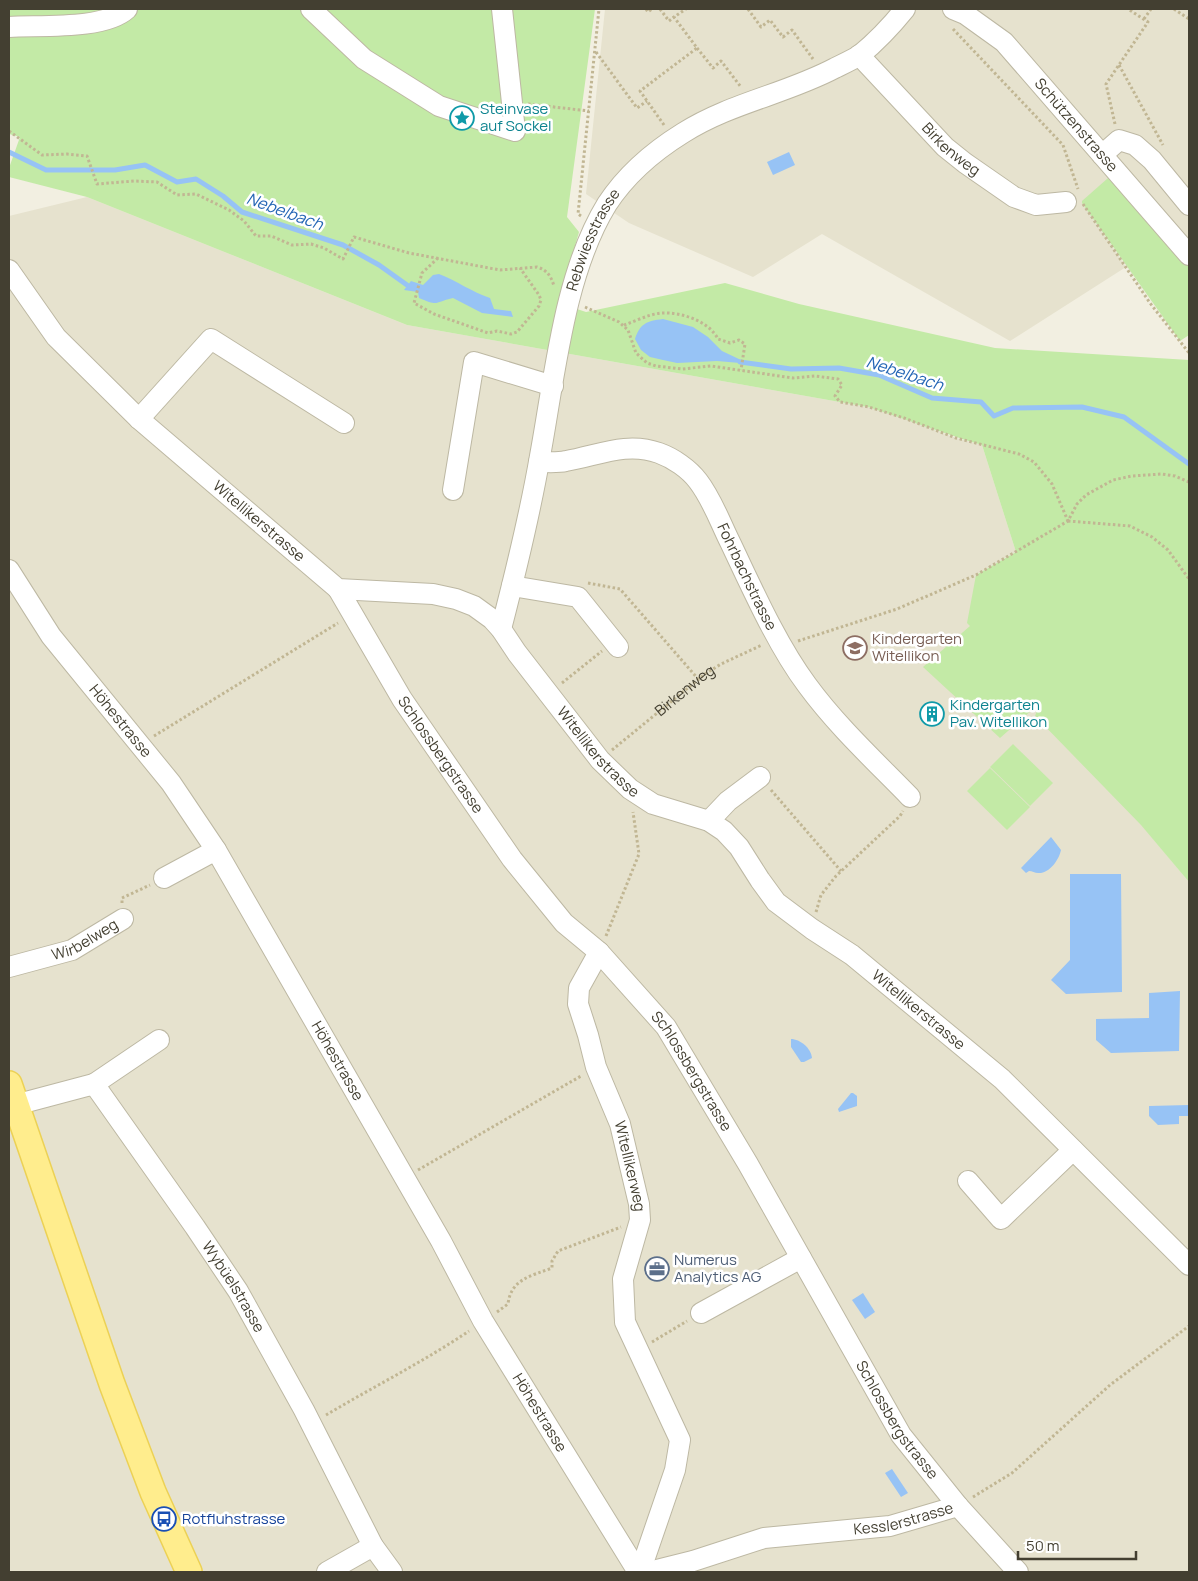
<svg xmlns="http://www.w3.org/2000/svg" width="1198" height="1581" viewBox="0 0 1198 1581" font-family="Manrope,sans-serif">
<rect width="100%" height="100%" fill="#f2efe1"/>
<g fill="#e6e2ce">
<polygon points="605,9 1189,9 1189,255 1082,201 1126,267 1010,341 822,234 753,277 629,223 586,194"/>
<polygon points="87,197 407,325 868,407 904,418 956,438 982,445 1016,552 976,575 1040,702 1189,882 1189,1572 9,1572 9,216"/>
</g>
<g fill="#c3eaa6">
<path d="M9,9H595L567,217L579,232L573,253L562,304L586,312L725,283L799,304L995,348L1189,360V882L1141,825L1035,716L1040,703L1000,738L923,667L970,626L967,623L976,575L1016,552L982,445C944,434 907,419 868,407L407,325L87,197L9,177V168L20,137L9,134Z"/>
<polygon points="1116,171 1189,255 1189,335 1180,341 1082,203 1082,201"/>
<polygon points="1013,744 1053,783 1030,806 990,767"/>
<polygon points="990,768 1030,807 1007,830 967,791"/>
</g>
<g fill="#97c3f5">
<polygon points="789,152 795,165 773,175 767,162"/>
<path d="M439,274C457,281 472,292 490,298L494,309L511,311L513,317L482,313L453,298C434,302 440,307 419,298L418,292L404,290L411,281L423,285L433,275Z"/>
<path d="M663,319L693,327L708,337L722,351L741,360L740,363L717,361L677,363L663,360L650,357L641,350L635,339C640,324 646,321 663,319Z"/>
<path d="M1051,837L1061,850C1059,860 1049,874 1038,873C1035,873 1032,871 1029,871L1026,873L1021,868Z"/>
<polygon points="1070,874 1121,874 1122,992 1066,994 1051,980 1070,960"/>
<polygon points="1180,991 1179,1051 1111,1053 1096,1040 1096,1019 1149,1018 1149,993"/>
<path d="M791,1039C800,1039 811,1048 812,1058L804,1062H801L791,1047Z"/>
<polygon points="851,1093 853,1093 857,1096 857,1106 839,1112 838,1109"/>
<polygon points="1189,1105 1189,1116 1179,1116 1179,1124 1158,1125 1149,1116 1149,1106"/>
<polygon points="863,1293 875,1312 865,1319 852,1300"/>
<polygon points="892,1469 908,1493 901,1497 885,1473"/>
</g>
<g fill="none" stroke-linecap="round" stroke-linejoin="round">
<g stroke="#97c3f5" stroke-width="5">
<polyline points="9,152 46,170 115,170 145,165 177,182 196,179 223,196 242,212 343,245 379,265 407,285"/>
<polyline points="740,362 791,369 839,368 879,375 932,398 981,402 994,416 1013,408 1082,407 1124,417 1189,464"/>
</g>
<g stroke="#bdb8a3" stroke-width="22">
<g id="minor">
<polyline points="311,9 364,59 439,106 515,131 502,9"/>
<path id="s2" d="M953,9L965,14L1004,42L1189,255"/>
<path d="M9,27C40,25 104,30 127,9"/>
<path id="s3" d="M859,55L945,147L965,163L1014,197L1036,205L1066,202"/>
<polyline points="1102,155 1119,140 1135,145 1152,160 1189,205"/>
<path id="s4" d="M9,270L56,337L139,419L338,589L433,594L456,599L474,606L492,619L501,629L517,653L600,760L630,789L653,804L709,821L724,831L739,847L760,880L776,902L812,929L852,955L1002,1079L1189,1265"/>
<polyline points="139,419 211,339 344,423"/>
<path id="s5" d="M539,462C548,462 557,463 566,461C597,456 626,441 659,453C673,458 689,469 698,481C712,499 720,522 730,542C752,588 777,645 807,685C837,726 875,761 910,797"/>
<polyline points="453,490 474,362 553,386"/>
<path id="s6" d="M9,570L51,636L171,783L216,850L441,1241L483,1321L638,1572"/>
<polyline points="512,586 578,597 618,647"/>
<path id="s7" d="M338,589L402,699L512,859L564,923L599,952L666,1027L748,1164L901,1435L958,1506L1018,1572"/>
<path id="s8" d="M501,629C516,571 530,514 540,456C555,375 564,274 607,204C626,175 654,151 683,133C730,103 786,94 835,68C843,64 852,60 860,55C876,42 892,25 905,9"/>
<polyline points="709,821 728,801 760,777"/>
<polyline points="164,878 216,850"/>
<path id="s9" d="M599,952L579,988L578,1004L588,1035L596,1067L620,1124L639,1204L640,1220L623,1279L625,1322L680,1440L675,1470L640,1572"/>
<path id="s10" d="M9,967L72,950L123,919"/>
<polyline points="94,1084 159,1040"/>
<path id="s11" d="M15,1105L94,1084L195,1227L238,1291L304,1410L373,1546L392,1572"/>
<polyline points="968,1181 1001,1219 1073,1150"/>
<polyline points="701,1313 801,1258"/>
<polyline points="327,1572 373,1546"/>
<path id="s12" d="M649,1572L693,1561L764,1538L890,1526L958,1506"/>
</g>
</g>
<g stroke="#ecd155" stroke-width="28">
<polyline id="major" points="9,1084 112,1384 153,1492 189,1572"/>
</g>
<g stroke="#c1b693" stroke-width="3" stroke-dasharray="2.5 2.5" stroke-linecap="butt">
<polyline points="646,9 648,12 652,9"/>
<polyline points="660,9 669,21 674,17"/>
<polyline points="748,9 761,27 770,20 783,37 792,30 813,59"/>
<polyline points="1174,9 1189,19"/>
<polyline points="1144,19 1151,9"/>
<polyline points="953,29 1063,145 1078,189"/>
<polyline points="697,48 713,68 721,61 741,87"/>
<polyline points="596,52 637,108 647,101"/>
<polyline points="1119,65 1163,145"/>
<polyline points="528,104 589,111"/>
<polyline points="1115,124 1106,84 1148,22 1128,9"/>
<polyline points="664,125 640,91 697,48 674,17 686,9"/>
<path d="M9,131L42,155L67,154L87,156L97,184L134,181L157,182L177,195L196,194L229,210L244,221L256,236H271L292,245L311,244L324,248L343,259L354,237L409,253L500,270L537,267C547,270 551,276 554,286"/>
<polyline points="1083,204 1150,303 1189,353"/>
<polyline points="581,216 578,214 599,9"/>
<polyline points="438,258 422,273 414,303 434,314 488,333 497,331 511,334 517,332 539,306 541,300 539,295 520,268"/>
<polyline points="585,307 619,322 628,330 636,353 647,363 656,366 682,369 711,366 793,378 815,376 838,379 842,385 835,396 840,402 869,407 904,418 956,438 1019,454 1034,462 1052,484 1068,521"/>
<path d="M624,325C636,321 649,314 662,313C681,312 709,321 718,339L730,343L739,340L745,344L741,370"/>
<polyline points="1068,521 1130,526 1152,537 1168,550 1189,579"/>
<polyline points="588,583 620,589 699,680"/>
<polyline points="798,641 897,609 976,575 1068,521 1077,504 1086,495 1113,480 1132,476 1162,474 1175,476 1189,482"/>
<polyline points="562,683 602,651"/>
<polyline points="154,736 338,623"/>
<path id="s1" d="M612,750L705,674L721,664L762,645"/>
<polyline points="771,790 841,871"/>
<polyline points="122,903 122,898 150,885"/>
<polyline points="816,912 821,895 836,876 900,816 903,811"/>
<polyline points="606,936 639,854 633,812"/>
<polyline points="418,1170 581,1076"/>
<path d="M497,1312L508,1304C511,1279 531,1276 552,1268V1261L558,1251L621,1227"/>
<polyline points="652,1342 687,1321"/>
<path d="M326,1415C373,1387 423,1362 469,1331"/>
<polyline points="973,1497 1012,1473 1110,1385 1189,1326"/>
</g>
<use href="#minor" stroke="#fff" stroke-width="20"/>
<use href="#major" stroke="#ffed8d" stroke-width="25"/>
</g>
<defs>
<g id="sight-ring" transform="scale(1.25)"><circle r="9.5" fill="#fff" stroke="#0f9aa8" stroke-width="1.5"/><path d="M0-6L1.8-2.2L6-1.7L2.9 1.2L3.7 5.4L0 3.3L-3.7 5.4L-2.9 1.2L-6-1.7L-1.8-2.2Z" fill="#0f9aa8"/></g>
<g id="school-ring" transform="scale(1.25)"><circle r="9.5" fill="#fff" stroke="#8d6e63" stroke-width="1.5"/><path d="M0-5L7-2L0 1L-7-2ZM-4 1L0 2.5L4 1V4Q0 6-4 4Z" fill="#8d6e63"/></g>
<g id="building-ring" transform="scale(1.25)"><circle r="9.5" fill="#fff" stroke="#0f9aa8" stroke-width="1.5"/><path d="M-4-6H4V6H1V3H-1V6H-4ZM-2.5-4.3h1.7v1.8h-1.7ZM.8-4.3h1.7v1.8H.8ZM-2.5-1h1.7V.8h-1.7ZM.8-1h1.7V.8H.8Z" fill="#0f9aa8"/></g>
<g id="office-ring" transform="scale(1.25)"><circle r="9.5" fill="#fff" stroke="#5c6f8a" stroke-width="1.5"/><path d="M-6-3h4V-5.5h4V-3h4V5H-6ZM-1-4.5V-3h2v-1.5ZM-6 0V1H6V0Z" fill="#5c6f8a"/></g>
<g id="bus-ring" transform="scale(1.25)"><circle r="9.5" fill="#fff" stroke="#1a4fb4" stroke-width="1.5"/><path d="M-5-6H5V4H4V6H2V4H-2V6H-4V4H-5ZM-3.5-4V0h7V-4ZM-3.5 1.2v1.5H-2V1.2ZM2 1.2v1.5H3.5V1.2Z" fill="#1a4fb4"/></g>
</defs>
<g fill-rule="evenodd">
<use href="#sight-ring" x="462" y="118"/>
<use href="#school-ring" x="855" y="648"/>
<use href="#building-ring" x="932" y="714"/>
<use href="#office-ring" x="657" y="1269"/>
<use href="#bus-ring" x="164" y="1519"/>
</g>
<g text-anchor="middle" stroke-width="5" stroke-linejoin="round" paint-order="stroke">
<g font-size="15" fill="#0d838f" stroke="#fff" text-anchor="start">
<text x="480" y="114">Steinvase<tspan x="480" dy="17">auf Sockel</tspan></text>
<text x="950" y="710">Kindergarten<tspan x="950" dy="17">Pav. Witellikon</tspan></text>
</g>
<g font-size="15" fill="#433f31" stroke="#fff">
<text dy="5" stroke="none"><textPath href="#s2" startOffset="171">Schützenstrasse</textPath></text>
<text dy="5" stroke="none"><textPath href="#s3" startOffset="132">Birkenweg</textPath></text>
<text dy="5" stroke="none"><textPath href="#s8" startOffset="401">Rebwiesstrasse</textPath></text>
<text dy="5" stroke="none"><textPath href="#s4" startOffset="356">Witellikerstrasse</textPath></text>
<text dy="5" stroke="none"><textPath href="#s5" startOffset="278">Fohrbachstrasse</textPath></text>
<text dy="5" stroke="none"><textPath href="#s1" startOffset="94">Birkenweg</textPath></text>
<text dy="5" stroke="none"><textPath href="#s6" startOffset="188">Höhestrasse</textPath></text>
<text dy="5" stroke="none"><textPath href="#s4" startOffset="791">Witellikerstrasse</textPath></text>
<text dy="5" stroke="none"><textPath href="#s7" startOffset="195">Schlossbergstrasse</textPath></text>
<text dy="5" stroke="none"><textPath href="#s10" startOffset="81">Wirbelweg</textPath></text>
<text dy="5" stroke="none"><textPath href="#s4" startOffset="1211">Witellikerstrasse</textPath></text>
<text dy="5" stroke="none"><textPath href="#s6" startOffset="592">Höhestrasse</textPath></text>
<text dy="5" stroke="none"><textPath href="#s7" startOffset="601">Schlossbergstrasse</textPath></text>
<text dy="5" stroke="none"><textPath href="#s9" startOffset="228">Witellikerweg</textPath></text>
<text dy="5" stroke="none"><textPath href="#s11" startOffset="328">Wybüelstrasse</textPath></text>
<text dy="5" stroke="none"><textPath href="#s6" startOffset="998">Höhestrasse</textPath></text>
<text dy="5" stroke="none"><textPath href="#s7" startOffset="1006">Schlossbergstrasse</textPath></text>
<text dy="5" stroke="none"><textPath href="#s12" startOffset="261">Kesslerstrasse</textPath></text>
</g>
<g font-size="15" fill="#785e54" stroke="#fff" text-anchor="start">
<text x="872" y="644">Kindergarten<tspan x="872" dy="17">Witellikon</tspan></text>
</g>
<g font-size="15" fill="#4e5e75" stroke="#fff" text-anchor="start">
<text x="674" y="1265">Numerus<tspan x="674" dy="17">Analytics AG</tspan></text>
</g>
<g font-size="15" fill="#164399" stroke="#fff" text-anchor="start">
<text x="182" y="1524">Rotfluhstrasse</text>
</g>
<g font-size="16" font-style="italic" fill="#2466b5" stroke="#fff">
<text transform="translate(285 211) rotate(20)" y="6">Nebelbach</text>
<text transform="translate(905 373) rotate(18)" y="6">Nebelbach</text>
</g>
</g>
<rect width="1198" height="1581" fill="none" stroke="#433f31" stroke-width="20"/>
<path d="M1018 1551v8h118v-8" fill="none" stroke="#433f31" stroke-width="2.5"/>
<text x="1026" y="1551" font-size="15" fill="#433f31" stroke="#ffffff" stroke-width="4" paint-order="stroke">50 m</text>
</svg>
